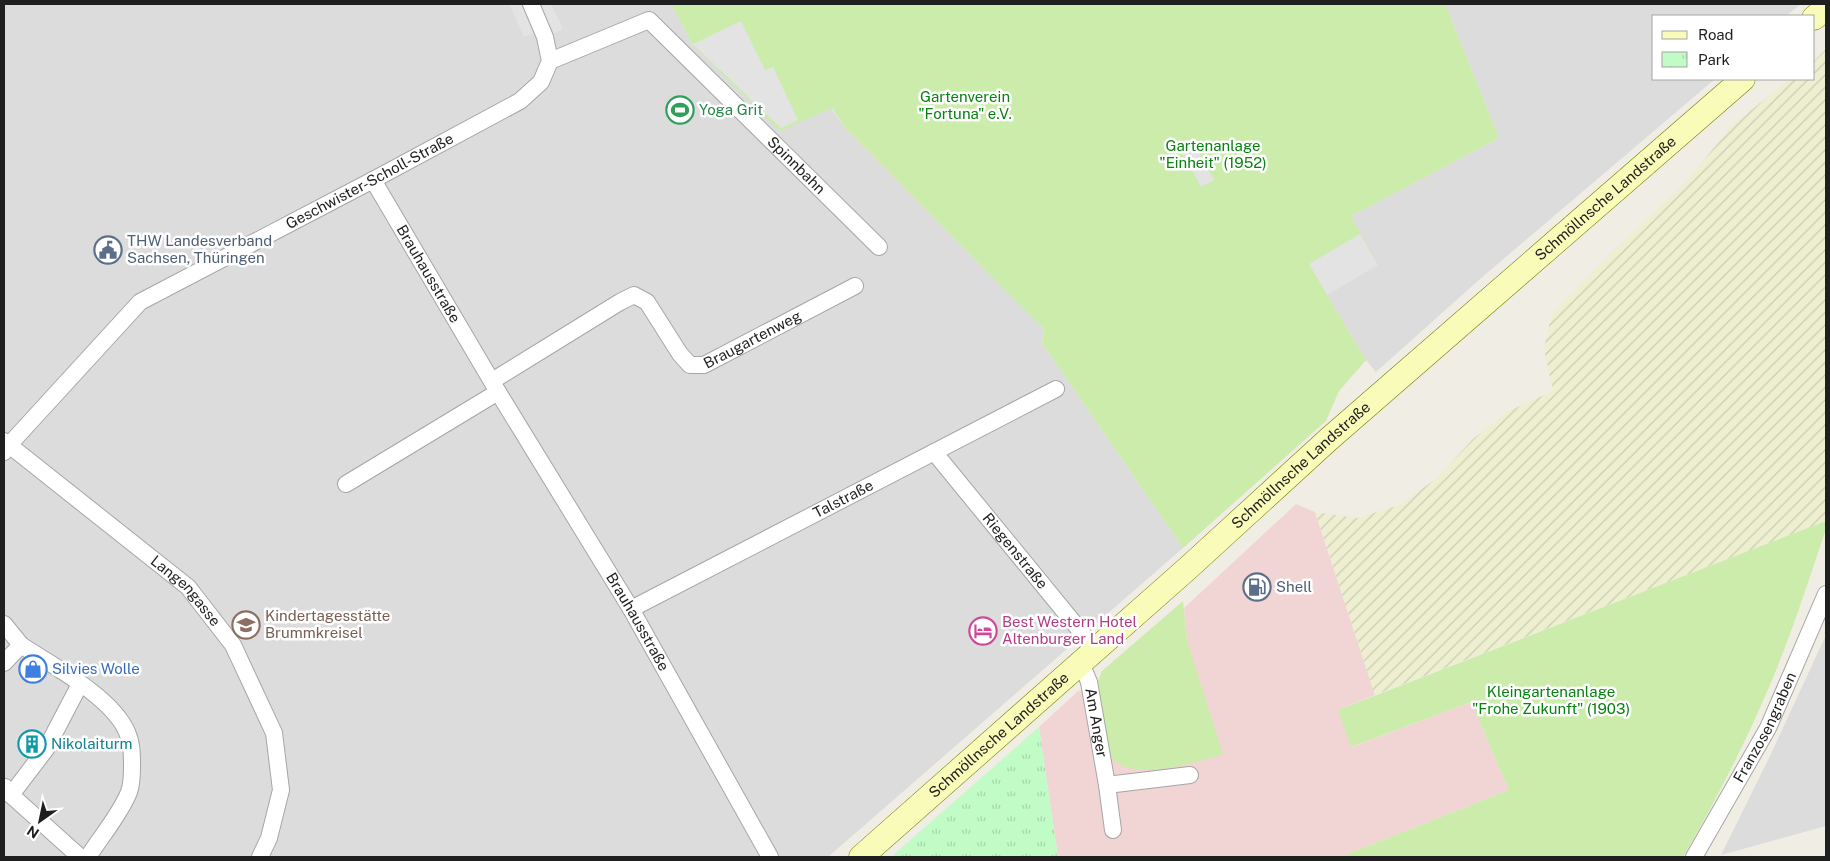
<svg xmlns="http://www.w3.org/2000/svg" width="1830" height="861" viewBox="0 0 1830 861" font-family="'Public Sans',sans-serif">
<defs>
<pattern id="farmland-furrows" width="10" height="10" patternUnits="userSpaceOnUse" patternTransform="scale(1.25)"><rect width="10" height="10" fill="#edefd0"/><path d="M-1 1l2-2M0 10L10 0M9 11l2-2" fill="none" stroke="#cbccb2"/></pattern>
<pattern id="park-tufts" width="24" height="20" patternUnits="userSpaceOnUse" patternTransform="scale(1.25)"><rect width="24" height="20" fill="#c1fbc6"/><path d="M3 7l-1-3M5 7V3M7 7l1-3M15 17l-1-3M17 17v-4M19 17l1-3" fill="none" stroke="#a5d7aa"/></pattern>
</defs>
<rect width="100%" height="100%" fill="#f0ede5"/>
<g fill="#dddcdc">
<polygon points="4,4 671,4 693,45 831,108 846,129 1044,329 1042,343 1183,548 828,857 4,857"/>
<polygon points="1445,4 1801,4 1786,16 1654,16 1654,79 1715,79 1480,279 1376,372 1366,360 1327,295 1377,265 1351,216 1499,138"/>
<polygon points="1826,635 1826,826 1721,855 1769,758"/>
</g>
<polygon fill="#f1d5d4" points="1296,504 1315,512 1375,695 1338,710 1352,747 1471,702 1509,790 1340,857 1058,857 1039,727 1078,691 1096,686 1187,641 1184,608"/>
<polygon fill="url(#farmland-furrows)" points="1826,49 1826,521 1375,695 1315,512 1357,518 1400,505 1437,478 1473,439 1507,412 1553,391 1544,349 1552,313 1615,249 1685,183 1732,126 1789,79 1814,79 1814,61"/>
<polygon fill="url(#park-tufts)" points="1039,727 1058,857 891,857"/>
<g fill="#cbecaa">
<polygon points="671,4 1445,4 1499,138 1351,216 1378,265 1327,295 1366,360 1339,391 1326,421 1183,548 1042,343 1044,329 846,129 832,108 780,131 693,45"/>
<path d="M1826,521V529C1808,582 1791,636 1769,687C1744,746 1715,802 1683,857H1340L1509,790L1471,702L1351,747L1338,710Z"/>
<path d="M1183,601L1187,641L1223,754C1195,762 1133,784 1111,757L1096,686L1102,671Z"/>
</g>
<g fill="#e3e3e3">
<polygon points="509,4 521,4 534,33 524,37"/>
<polygon points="539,4 551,4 563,29 553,34"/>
<polygon points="741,21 765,70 773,67 798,120 781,128 693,44"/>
<polygon points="1192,140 1214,180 1201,187 1179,147"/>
<polygon points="1360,234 1378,265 1327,295 1309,264"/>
</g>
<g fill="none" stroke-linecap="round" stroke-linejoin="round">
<g stroke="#a6a6a6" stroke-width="18">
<g id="street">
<path id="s1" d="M550,61L649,20L879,247"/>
<path id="s2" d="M373,180L498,392L631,609L770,857"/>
<path id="s3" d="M492,381L620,302L634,295L647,302L680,354L690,365H704L855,286"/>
<path id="s4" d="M4,441L188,587L233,645L274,733L281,790L269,838L260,857"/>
<path id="s5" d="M4,452L9,445L140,302L373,180L520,101L541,82L550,61L545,37L531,4"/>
<path id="s6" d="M934,452L1096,650"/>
<polyline points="346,484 498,392"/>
<path id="s7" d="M631,609L1056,389"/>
<polyline points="4,624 21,645"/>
<path d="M4,663L21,645C53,666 112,697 127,732C132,743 132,754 132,766C132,774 132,784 129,792C121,813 100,838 88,857"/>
<path id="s8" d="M1081,663L1089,682L1107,785L1113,830"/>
<polyline points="1107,785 1190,775"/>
<polyline points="5,787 11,795 80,857"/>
<polyline points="11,795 46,749 80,684"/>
<path id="s9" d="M1694,857L1768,728L1826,594"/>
</g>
</g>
<g stroke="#6f7b01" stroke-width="25">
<g id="secondary">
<polyline points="1814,18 1826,8"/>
<path id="s10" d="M861,857L1188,568L1329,439L1743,79"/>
</g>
</g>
<use href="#street" stroke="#fff" stroke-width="16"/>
<use href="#secondary" stroke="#f9fbb8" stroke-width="24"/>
</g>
<defs>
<g id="stadium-ring" transform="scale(1.4375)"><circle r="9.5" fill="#fff" stroke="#2e9e5b" stroke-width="1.5"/><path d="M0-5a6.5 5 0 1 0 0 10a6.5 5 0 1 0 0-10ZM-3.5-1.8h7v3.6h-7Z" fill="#2e9e5b"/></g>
<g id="civic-ring" transform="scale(1.4375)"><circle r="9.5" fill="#fff" stroke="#5c6f8a" stroke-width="1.5"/><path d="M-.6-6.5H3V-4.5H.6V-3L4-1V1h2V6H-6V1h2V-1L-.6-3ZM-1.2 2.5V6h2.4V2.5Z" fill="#5c6f8a"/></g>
<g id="fuel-ring" transform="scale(1.4375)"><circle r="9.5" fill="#fff" stroke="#5c6f8a" stroke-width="1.5"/><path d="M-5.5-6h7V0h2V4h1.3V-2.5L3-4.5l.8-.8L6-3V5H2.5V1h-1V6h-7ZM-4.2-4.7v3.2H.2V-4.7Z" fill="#5c6f8a"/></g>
<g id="school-ring" transform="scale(1.4375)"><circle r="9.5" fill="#fff" stroke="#8d6e63" stroke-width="1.5"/><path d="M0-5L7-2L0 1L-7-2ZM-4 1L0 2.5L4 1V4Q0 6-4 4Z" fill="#8d6e63"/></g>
<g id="hotel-ring" transform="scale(1.4375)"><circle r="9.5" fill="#fff" stroke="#d1479c" stroke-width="1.5"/><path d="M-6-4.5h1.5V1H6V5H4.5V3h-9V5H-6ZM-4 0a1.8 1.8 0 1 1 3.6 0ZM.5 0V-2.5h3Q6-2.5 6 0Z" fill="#d1479c"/></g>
<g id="shop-ring" transform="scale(1.4375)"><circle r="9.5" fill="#fff" stroke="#3f7fe0" stroke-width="1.5"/><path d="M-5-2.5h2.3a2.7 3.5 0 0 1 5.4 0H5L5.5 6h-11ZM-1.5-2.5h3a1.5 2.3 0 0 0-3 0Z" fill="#3f7fe0"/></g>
<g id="building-ring" transform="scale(1.4375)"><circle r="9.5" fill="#fff" stroke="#0f9aa8" stroke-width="1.5"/><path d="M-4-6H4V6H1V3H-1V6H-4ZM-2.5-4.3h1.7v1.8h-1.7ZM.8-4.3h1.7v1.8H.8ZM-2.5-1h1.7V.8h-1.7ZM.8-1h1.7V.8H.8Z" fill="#0f9aa8"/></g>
</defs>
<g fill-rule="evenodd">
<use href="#stadium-ring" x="680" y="110"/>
<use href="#civic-ring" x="108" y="250"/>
<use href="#fuel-ring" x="1257" y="587"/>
<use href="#school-ring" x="246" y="625"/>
<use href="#hotel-ring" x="983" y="631"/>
<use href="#shop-ring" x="33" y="669"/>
<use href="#building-ring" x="32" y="744"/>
</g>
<g text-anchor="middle" stroke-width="5" stroke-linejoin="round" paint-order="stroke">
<g font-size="15" fill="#088211" stroke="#fff">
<text x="965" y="102">Gartenverein<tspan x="965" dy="17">"Fortuna" e.V.</tspan></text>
<text x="1213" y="151">Gartenanlage<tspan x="1213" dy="17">"Einheit" (1952)</tspan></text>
<text x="1551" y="697">Kleingartenanlage<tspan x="1551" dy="17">"Frohe Zukunft" (1903)</tspan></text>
</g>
<g font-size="15" fill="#27864d" stroke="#fff" text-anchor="start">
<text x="699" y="115">Yoga Grit</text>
</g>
<g font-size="15" fill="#1f1f1f" stroke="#fff">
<text dy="5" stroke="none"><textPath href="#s1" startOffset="314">Spinnbahn</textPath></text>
<text dy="5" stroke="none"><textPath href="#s5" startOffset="462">Geschwister-Scholl-Straße</textPath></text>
<text dy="5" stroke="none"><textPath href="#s10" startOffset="994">Schmöllnsche Landstraße</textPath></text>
<text dy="5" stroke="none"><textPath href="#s2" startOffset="109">Brauhausstraße</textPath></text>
<text dy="5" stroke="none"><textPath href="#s3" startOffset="326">Braugartenweg</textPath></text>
<text dy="5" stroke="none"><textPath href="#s10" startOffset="589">Schmöllnsche Landstraße</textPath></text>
<text dy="5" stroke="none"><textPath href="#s7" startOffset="239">Talstraße</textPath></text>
<text dy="5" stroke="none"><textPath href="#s6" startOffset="128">Riegenstraße</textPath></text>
<text dy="5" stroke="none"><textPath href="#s4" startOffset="236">Langengasse</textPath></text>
<text dy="5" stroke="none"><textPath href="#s2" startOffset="515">Brauhausstraße</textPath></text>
<text dy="5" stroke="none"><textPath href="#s8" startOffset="62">Am Anger</textPath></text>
<text dy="5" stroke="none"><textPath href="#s9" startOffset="148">Franzosengraben</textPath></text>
<text dy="5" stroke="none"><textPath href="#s10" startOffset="184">Schmöllnsche Landstraße</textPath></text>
</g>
<g font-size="15" fill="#4e5e75" stroke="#fff" text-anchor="start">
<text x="127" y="246">THW Landesverband<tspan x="127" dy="17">Sachsen, Thüringen</tspan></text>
<text x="1276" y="592">Shell</text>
</g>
<g font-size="15" fill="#785e54" stroke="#fff" text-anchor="start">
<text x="265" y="621">Kindertagesstätte<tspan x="265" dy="17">Brummkreisel</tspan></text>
</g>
<g font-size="15" fill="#b23c85" stroke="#fff" text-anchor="start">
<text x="1002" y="627">Best Western Hotel<tspan x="1002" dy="17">Altenburger Land</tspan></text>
</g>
<g font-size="15" fill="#366cbe" stroke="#fff" text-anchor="start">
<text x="52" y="674">Silvies Wolle</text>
</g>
<g font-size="15" fill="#0d838f" stroke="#fff" text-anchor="start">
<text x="51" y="749">Nikolaiturm</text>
</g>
</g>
<rect width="1830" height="861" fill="none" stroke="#1f1f1f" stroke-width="10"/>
<rect x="1652" y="15" width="162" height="65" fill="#ffffff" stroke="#a5a5a5"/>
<rect x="1662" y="31" width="25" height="8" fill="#f9fbb8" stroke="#a5a5a5"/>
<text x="1698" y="40" font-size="15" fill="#1f1f1f">Road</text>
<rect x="1662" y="52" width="25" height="15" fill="url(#park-tufts)" stroke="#a5a5a5"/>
<text x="1698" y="65" font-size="15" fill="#1f1f1f">Park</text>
<g transform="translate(40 821) rotate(213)" stroke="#ffffff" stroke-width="4" paint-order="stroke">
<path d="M0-4L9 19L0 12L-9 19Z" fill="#1f1f1f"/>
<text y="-8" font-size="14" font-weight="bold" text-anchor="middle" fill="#1f1f1f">N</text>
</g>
</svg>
